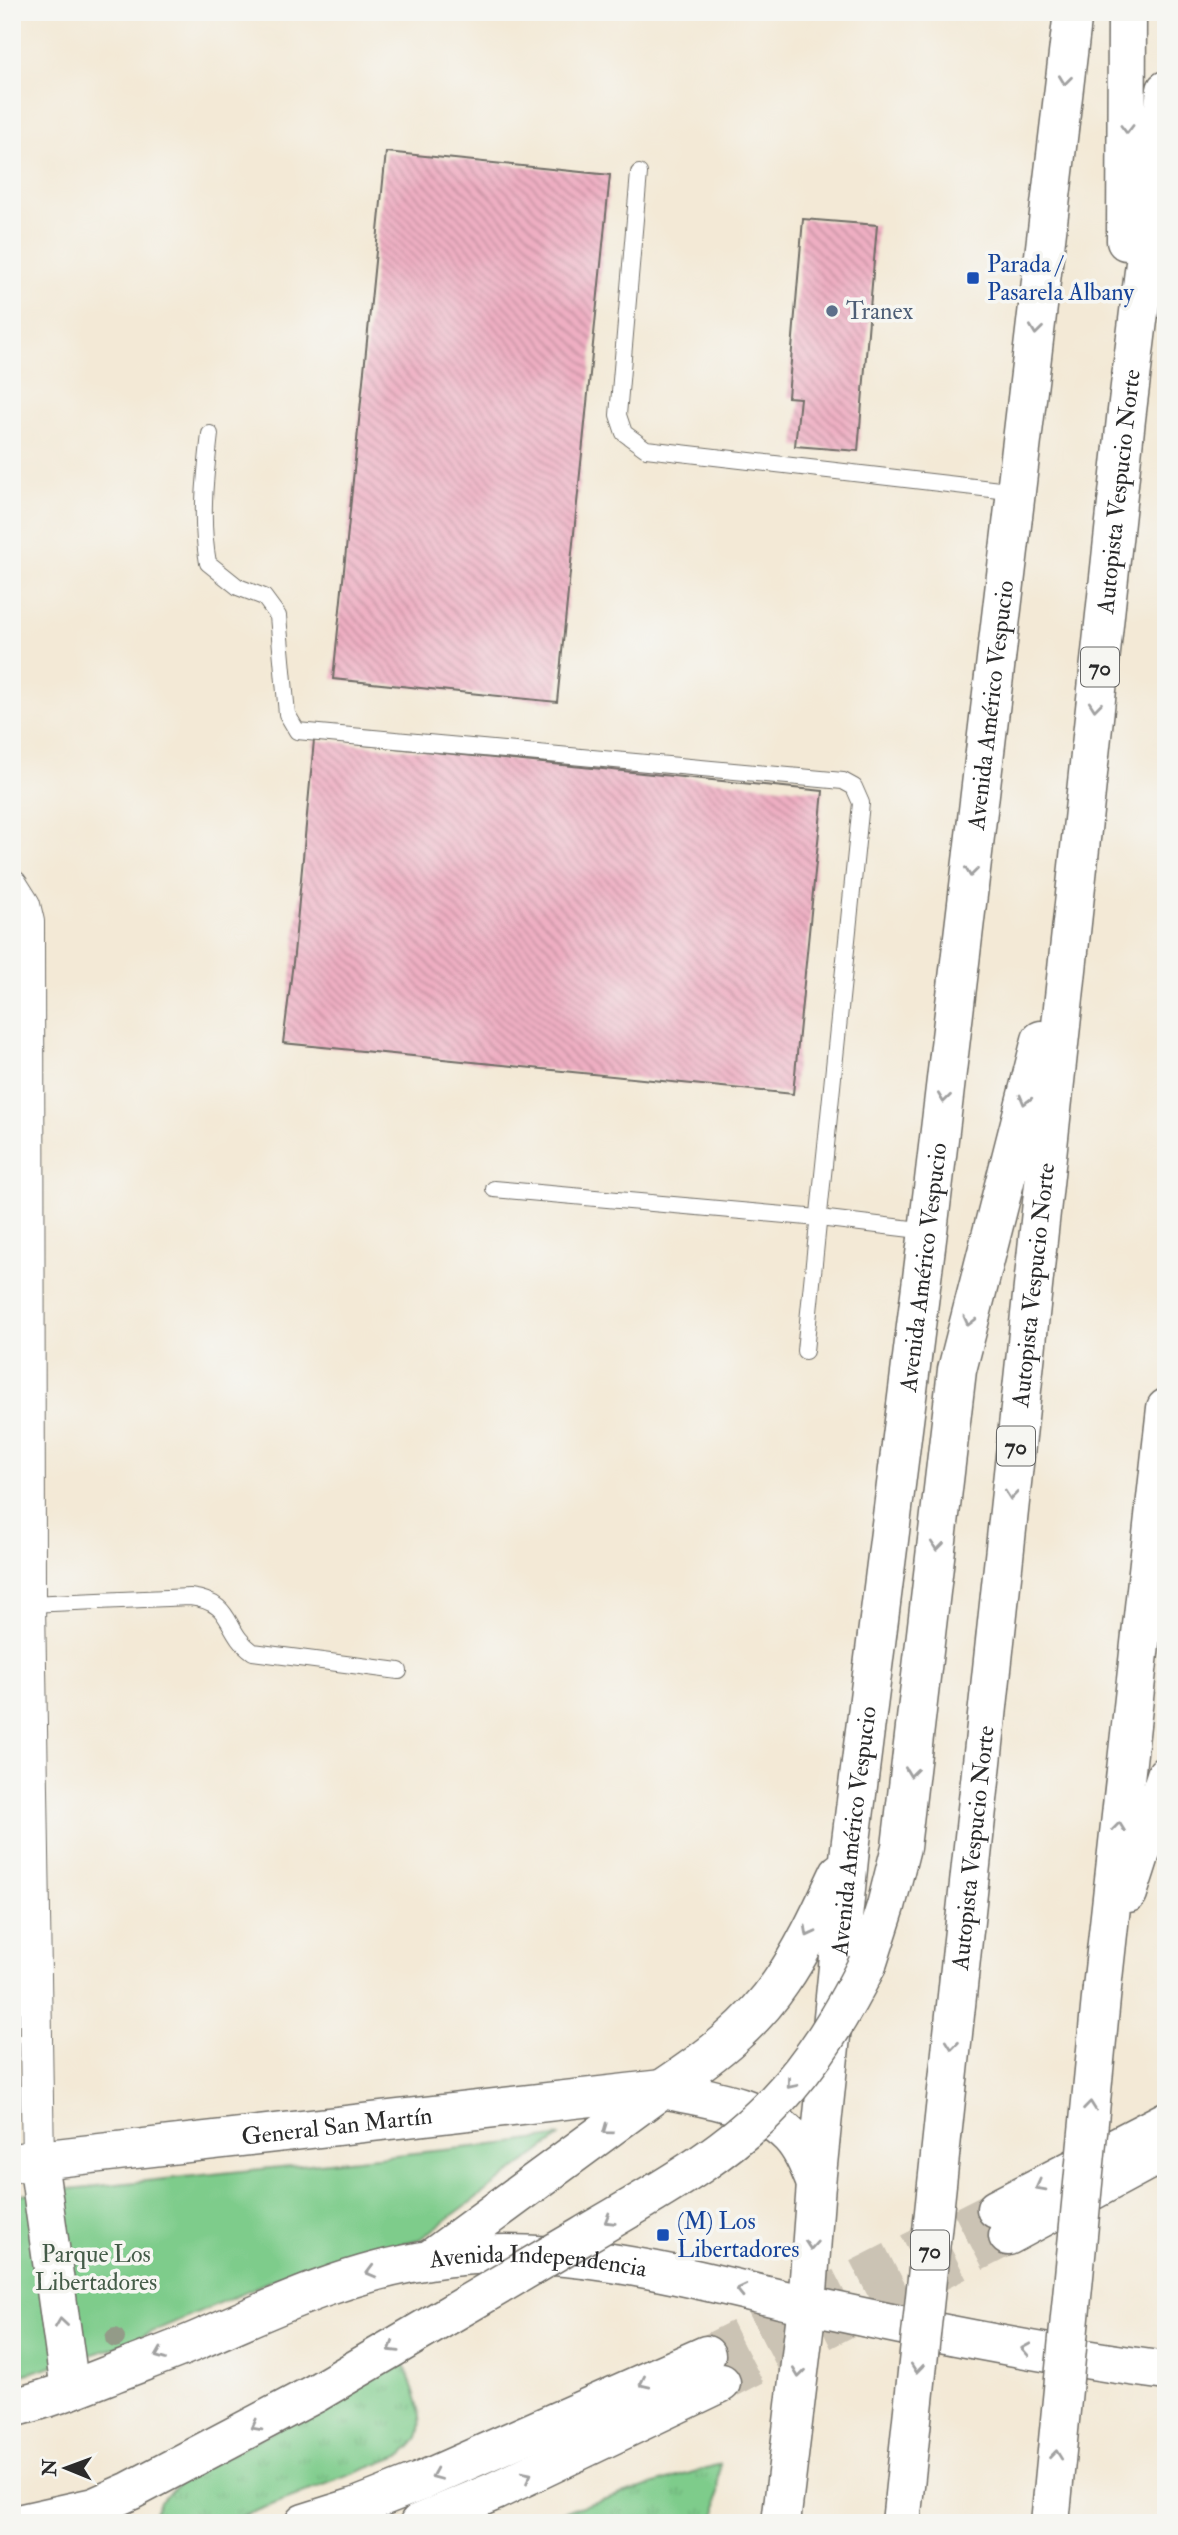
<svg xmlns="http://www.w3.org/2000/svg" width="1178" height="2535" viewBox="0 0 1178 2535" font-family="'IM FELL Double Pica',serif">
<defs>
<pattern id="grass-tufts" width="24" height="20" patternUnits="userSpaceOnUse" patternTransform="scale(1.75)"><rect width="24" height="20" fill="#7ecc8b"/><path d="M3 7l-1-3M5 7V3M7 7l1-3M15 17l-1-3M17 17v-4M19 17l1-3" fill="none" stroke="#6daf78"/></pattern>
<pattern id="building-back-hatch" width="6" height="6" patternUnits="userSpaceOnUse" patternTransform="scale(1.75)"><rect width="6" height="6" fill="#efafc3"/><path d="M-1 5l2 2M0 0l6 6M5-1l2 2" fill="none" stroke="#c28f9f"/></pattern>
</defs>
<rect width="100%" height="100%" fill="#f6f6f2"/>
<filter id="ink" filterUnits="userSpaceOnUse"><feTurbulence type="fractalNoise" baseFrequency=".0143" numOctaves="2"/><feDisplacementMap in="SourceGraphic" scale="14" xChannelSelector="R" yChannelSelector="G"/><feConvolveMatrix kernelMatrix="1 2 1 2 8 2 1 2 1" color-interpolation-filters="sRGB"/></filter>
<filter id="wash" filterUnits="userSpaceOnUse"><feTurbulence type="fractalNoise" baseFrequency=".00686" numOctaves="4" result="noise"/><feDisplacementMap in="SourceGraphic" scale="28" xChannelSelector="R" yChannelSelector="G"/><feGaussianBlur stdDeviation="1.57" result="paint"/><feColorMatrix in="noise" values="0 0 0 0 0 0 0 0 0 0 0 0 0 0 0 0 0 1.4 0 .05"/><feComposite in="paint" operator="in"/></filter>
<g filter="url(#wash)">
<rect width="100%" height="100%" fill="#f3e9d6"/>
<g fill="url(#grass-tufts)" stroke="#547c5b" stroke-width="2">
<path d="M403,2362C410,2380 428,2420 417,2439C414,2445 406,2451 402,2455L225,2523H149L160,2502L185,2478Z"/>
<polygon points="720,2464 716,2523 533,2523 533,2521"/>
</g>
<polygon fill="#7ecc8b" stroke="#547c5b" stroke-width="2" points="561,2136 420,2239 293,2271 117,2347 12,2378 12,2195 511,2143"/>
<g id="blocks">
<g fill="url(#building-back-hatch)">
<polygon points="386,152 610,175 557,702 333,679"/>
<polygon points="803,219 877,225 858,451 795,446 800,398 788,397"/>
<polygon points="314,740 823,791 793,1094 283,1043 294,954"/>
</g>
</g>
</g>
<g filter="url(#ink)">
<use href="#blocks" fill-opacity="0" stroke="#716e67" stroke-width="2"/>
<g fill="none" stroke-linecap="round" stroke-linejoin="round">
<g stroke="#cbc3b4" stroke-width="38" stroke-dasharray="38 19" stroke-linecap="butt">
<polyline points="706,2355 996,2209"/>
<polyline points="721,2383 1008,2236"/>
</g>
<g stroke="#716e67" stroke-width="18">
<g id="lane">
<polyline points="639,173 618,415 624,433 646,449 1017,492"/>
<path d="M210,434C205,478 200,519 208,563L238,587L264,597L278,616L287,714L297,731L843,781L854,787L861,803L805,1351"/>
<polyline points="494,1189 819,1218 928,1231"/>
<path d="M29,1604L190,1597C236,1603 222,1630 253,1652L399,1671"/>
</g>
</g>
<g stroke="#716e67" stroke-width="34">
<polyline id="street" points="12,886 24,905 28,922 29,1604 38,2161"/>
</g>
<g stroke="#716e67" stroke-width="41">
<g id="secondary">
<path d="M662,2089C706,2060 751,2027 781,1982C804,1949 822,1909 839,1873"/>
<path id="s1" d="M12,2163L662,2089C705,2098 758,2103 790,2136C803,2150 809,2167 816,2184"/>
<path id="s2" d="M781,2523L807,2305L816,2184L850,1849L928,1231L1073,12"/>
</g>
</g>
<g stroke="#716e67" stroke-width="41">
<g id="primary">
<polyline points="38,2161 70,2390"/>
<polyline points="432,2258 662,2089"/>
<path id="s3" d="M12,2408C47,2400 81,2386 114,2373C142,2362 170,2352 198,2340C274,2307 345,2273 429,2260C556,2239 683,2277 807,2305C925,2331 1045,2355 1166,2371"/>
</g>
</g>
<g stroke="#716e67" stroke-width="41">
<g id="highway">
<polyline points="1126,241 1127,12"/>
<polyline points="1128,1893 1166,1775"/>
<polyline points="867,1965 886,1906 901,1847 957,1370 1041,1040"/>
<path id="s4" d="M959,1977L1126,419L1166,90"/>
<polyline points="1102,1988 1166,1408"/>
<polyline points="996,2209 1166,2121"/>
<polyline points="1008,2236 1166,2151"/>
<polyline points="22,2523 94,2507 130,2491 316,2393"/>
<polyline points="304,2523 358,2506 419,2482 706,2355"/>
<polyline points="419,2523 495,2491 721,2383"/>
</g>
</g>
<use href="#lane" stroke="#fff" stroke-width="16"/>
<use href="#street" stroke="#fff" stroke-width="32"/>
<use href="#secondary" stroke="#fff" stroke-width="38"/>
<use href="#primary" stroke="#fff" stroke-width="38"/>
<use href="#highway" stroke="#fff" stroke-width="38"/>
<g stroke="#716e67" stroke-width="41" stroke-linecap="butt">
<g id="highway-bridge">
<path d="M316,2393C404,2341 493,2289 581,2237C648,2197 722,2159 776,2101C814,2061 842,2014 867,1965"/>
<polyline points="901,2523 959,1977"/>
<polyline points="1050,2523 1102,1988"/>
</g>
</g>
<use href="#highway-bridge" stroke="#fff" stroke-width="38"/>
</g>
<circle fill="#939b88" cx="115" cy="2338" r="10"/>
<defs><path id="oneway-chevron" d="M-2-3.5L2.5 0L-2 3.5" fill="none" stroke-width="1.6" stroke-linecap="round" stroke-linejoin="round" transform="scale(1.75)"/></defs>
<g stroke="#a0a0a0">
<use href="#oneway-chevron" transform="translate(1065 80) rotate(97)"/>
<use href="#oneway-chevron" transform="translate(1127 129) rotate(90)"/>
<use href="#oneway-chevron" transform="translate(1036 330) rotate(97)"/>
<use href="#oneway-chevron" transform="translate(1095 706) rotate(96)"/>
<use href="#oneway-chevron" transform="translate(971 872) rotate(97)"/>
<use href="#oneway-chevron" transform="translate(944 1098) rotate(97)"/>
<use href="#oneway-chevron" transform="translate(1025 1100) rotate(105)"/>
<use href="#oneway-chevron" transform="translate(969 1321) rotate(104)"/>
<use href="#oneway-chevron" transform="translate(1011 1495) rotate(96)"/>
<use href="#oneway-chevron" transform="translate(937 1546) rotate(96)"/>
<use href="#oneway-chevron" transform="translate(911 1772) rotate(97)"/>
<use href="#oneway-chevron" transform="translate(1119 1827) rotate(-84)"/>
<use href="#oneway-chevron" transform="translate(809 1932) rotate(118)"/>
<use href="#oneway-chevron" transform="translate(952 2045) rotate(96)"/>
<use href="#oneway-chevron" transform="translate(791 2084) rotate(130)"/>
<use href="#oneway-chevron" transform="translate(1090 2106) rotate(-84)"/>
<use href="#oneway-chevron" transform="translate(607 2130) rotate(144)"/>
<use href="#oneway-chevron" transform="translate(1040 2186) rotate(152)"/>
<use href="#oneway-chevron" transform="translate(609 2220) rotate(149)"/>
<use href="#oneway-chevron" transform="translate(811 2245) rotate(94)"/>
<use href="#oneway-chevron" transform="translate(371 2272) rotate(165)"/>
<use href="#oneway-chevron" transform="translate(741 2290) rotate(-167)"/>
<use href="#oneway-chevron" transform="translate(61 2323) rotate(-98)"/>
<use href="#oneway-chevron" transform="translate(393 2348) rotate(149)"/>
<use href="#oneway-chevron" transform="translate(1026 2349) rotate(-170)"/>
<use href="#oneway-chevron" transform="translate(160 2355) rotate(158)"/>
<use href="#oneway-chevron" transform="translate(917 2368) rotate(96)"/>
<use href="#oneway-chevron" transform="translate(799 2373) rotate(97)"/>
<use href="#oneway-chevron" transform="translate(644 2383) rotate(155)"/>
<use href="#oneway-chevron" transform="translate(256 2426) rotate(152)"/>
<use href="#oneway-chevron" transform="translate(1056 2455) rotate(-84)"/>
<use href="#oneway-chevron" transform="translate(436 2475) rotate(157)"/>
<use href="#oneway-chevron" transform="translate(527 2476) rotate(-26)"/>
</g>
</g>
<g fill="#1a4fb4" stroke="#f6f6f2" stroke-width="2.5">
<rect x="966" y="271" width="14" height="14" rx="3.5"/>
<rect x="656" y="2228" width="14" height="14" rx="3.5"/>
</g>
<circle fill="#5c6f8a" stroke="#f6f6f2" stroke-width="2.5" cx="832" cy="311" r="7"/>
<g text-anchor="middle" stroke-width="7" stroke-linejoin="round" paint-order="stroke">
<g fill="#f6f6f2" stroke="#686867" stroke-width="2">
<rect x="1081" y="647.5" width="38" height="39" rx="5"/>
<rect x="997" y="1426.5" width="38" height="39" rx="5"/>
<rect x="911" y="2230.5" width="38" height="39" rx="5"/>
</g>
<g font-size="23" font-weight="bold" fill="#2b2b2b">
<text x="1100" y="675">70</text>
<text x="1016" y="1454">70</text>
<text x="930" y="2258">70</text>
</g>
<g font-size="24" fill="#164399" stroke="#f6f6f2" text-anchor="start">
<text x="987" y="272">Parada /<tspan x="987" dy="28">Pasarela Albany</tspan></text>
<text x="677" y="2229">(M) Los<tspan x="677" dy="28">Libertadores</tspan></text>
</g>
<g font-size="24" fill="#4e5e75" stroke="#f6f6f2" text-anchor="start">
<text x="846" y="319">Tranex</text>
</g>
<g font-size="24" fill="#2b2b2b" stroke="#f6f6f2">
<text dy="8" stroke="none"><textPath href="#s4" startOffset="1494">Autopista Vespucio Norte</textPath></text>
<text dy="8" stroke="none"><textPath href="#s2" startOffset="1830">Avenida Américo Vespucio</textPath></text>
<text dy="8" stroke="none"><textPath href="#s2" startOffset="1264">Avenida Américo Vespucio</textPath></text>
<text dy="8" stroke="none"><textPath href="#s4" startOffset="696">Autopista Vespucio Norte</textPath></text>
<text dy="8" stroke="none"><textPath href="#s2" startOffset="696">Avenida Américo Vespucio</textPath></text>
<text dy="8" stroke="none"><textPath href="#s4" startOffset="130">Autopista Vespucio Norte</textPath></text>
<text dy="8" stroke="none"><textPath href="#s1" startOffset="327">General San Martín</textPath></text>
<text dy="8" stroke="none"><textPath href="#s3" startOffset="553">Avenida Independencia</textPath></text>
</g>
<g font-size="24" fill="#445b48" stroke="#f6f6f2">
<text x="96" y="2262">Parque Los<tspan x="96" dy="28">Libertadores</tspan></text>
</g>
</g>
<rect width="1178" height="2535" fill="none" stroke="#f6f6f2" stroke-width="42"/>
<g transform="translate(66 2468) rotate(271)" stroke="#f6f6f2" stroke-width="5" paint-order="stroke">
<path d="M0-5L12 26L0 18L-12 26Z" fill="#2b2b2b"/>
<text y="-10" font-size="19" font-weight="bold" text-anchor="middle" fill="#2b2b2b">N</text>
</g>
</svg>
